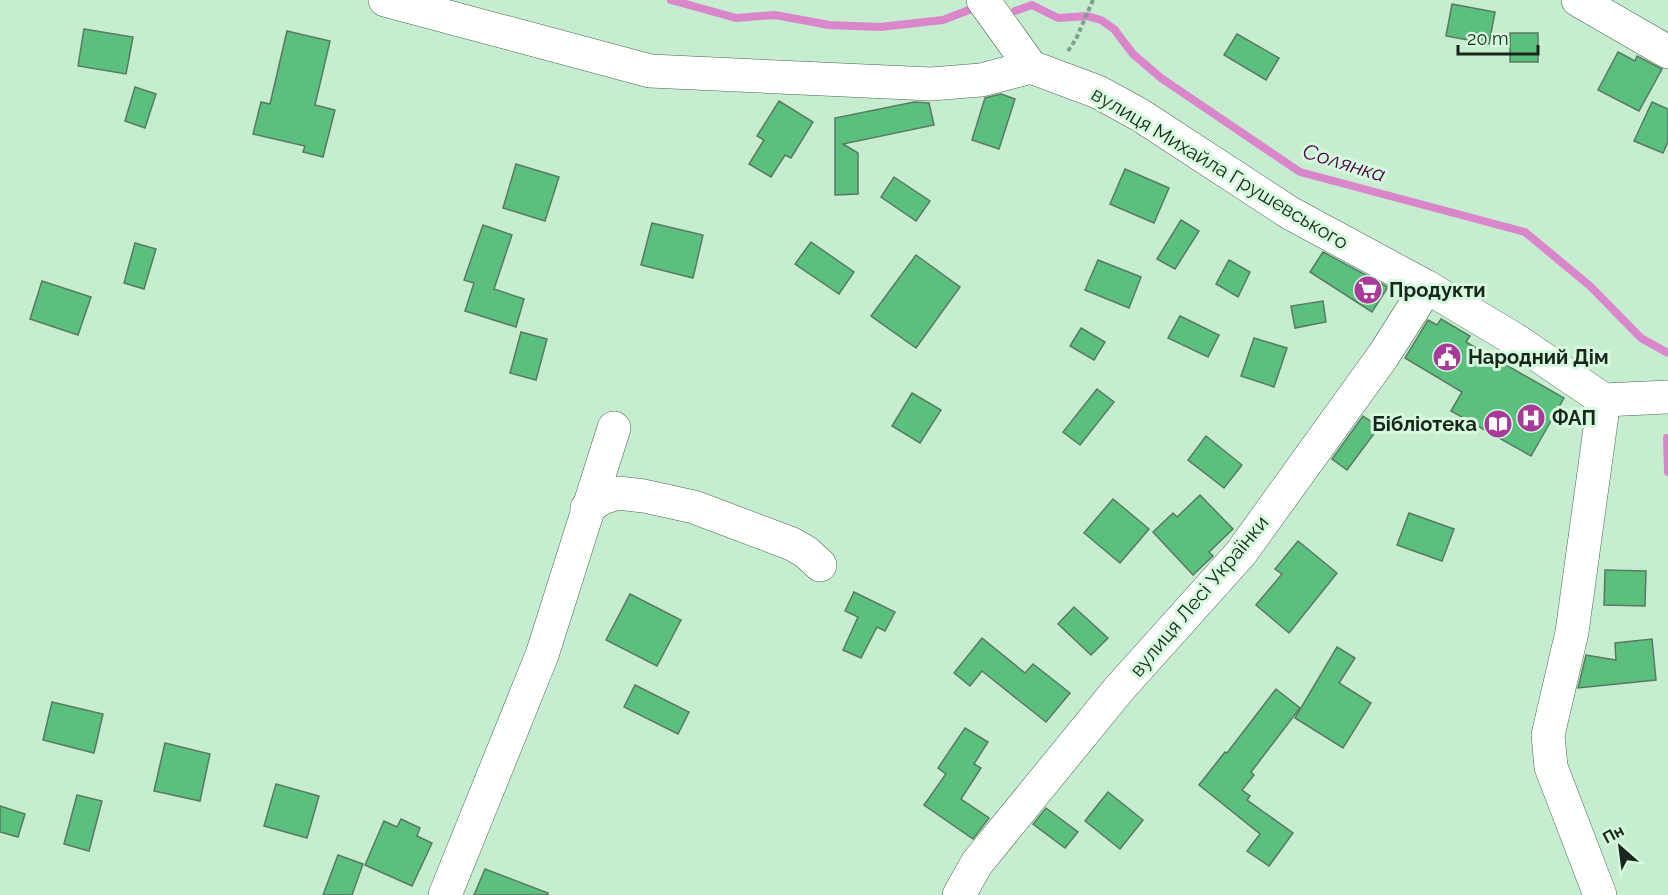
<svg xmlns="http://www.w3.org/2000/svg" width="1668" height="895" viewBox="0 0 1668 895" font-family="Raleway,sans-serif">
<rect width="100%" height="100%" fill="#c7edd1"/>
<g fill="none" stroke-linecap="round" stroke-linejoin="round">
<g stroke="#d986cb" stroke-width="8">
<polyline points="671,0 736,18 775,15 829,25 880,27 943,20 969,10"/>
<polyline points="1015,11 1032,5 1058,18 1087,16 1101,20 1114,29 1133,54 1161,78 1300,172 1525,232 1590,286 1641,338 1668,353"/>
<polyline points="1667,438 1668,472"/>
</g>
</g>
<g fill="#5bbf7e" stroke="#587a61" stroke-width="1.5">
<polygon points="1452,4 1495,12 1489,44 1446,36"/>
<polygon points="84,29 133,37 126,74 78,66"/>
<polygon points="287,31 330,41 315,105 335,110 323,157 303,152 305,146 253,134 261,102 270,104"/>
<rect x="1510" y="33" width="28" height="29"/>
<polygon points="1237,34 1279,58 1266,80 1224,55"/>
<polygon points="1618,52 1635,61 1637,56 1662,69 1639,111 1598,90"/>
<polygon points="135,87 156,94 145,128 125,121"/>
<polygon points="1001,94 1015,99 999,149 972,140 985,98"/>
<polygon points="779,101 813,122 791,158 785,155 771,177 749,164 764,140 757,136"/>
<polygon points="914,102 929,103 934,125 843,144 858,153 858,194 835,195 835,118"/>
<polygon points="1652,102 1668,109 1668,142 1663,153 1634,141"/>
<polygon points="516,164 559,177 545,221 503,208"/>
<polygon points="1125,169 1169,188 1154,223 1110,204"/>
<polygon points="894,177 930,201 916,221 881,197"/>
<polygon points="1181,220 1199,231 1175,269 1157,259"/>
<polygon points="652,223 703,235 693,278 641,265"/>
<polygon points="483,225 512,235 494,289 524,299 516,327 465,311 474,283 464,280"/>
<polygon points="811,242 854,272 839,294 795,264"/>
<polygon points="135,243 156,249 144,289 124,283"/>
<polygon points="1323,252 1388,287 1372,312 1310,272"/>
<polygon points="916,255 960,287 916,348 871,316"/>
<polygon points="1098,260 1141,277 1129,308 1085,290"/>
<polygon points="1229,260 1250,272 1238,297 1216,284"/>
<polygon points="42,281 91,297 78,335 30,319"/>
<polygon points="1323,301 1326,322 1295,328 1291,306"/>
<polygon points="1180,316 1219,335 1208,357 1168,338"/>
<polygon points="1441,319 1470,336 1466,342 1564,398 1531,456 1451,411 1462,392 1405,358 1428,320 1437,325"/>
<polygon points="1081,328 1105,342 1094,360 1070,346"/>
<polygon points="521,332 547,339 536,380 510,373"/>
<polygon points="1254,338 1287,348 1274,387 1241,376"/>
<polygon points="1097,389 1114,402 1080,445 1063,432"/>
<polygon points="912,393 941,410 920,443 892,426"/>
<polygon points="1363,416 1379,427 1347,470 1332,459"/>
<polygon points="1206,436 1242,465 1224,488 1188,460"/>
<polygon points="1200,495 1233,529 1209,552 1213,556 1193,575 1153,532 1173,513 1177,517"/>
<polygon points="1113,499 1149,529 1120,563 1084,533"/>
<polygon points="1409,513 1454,529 1442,561 1397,545"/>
<polygon points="1298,541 1337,573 1289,633 1256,605 1282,574 1275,569"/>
<polygon points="1605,570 1646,571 1645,606 1604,605"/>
<polygon points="854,592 895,612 885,631 877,627 861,658 843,650 858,617 845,611"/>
<polygon points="630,594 681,620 657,666 606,640"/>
<polygon points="1074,607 1108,638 1091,655 1058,624"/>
<polygon points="982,638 1025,673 1033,664 1070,693 1046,722 982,671 970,686 954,673"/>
<polygon points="1652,639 1656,680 1578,688 1586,655 1616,660 1615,643"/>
<polygon points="1337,647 1355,658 1339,683 1371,703 1343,748 1295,718"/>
<polygon points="635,685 689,712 678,734 624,707"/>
<polygon points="1276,689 1300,708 1251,772 1254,775 1242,790 1250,796 1247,800 1293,833 1269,866 1247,851 1260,834 1199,785 1225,752 1227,753"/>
<polygon points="52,702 103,714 94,753 43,740"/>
<polygon points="965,728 988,742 974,764 981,768 961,799 989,818 973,839 924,805 946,774 938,768"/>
<polygon points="165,743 210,754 200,801 154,791"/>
<polygon points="276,784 319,796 307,838 264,826"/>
<polygon points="1108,792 1143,820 1120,849 1085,821"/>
<polygon points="77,795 102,801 89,851 64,844"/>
<polygon points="0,806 25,814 18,837 0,832"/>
<polygon points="1046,808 1078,832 1065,848 1033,824"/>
<polygon points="401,819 420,828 417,836 432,843 412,886 365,865 384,821 397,827"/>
<polygon points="338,855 363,864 352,895 323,895"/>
<polygon points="485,869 548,893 548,895 474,895"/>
</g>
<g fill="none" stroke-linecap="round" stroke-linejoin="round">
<g stroke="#45664e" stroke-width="34">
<g id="minor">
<polyline points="385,0 650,71 931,84 981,80 1031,67 1098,92 1140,115 1290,213 1427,287 1514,339 1604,400 1668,397"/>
<polyline points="983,0 1031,67"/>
<polyline points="1578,0 1668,52"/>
<polyline points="587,508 602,498 618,493 644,496 694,507 792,544 806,552 820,565"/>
<polyline points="445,895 542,655 614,428"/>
<polyline points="959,895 977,863 1119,689 1241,553 1383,356 1427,287"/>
<polyline points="1600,895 1551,767 1548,735 1572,632 1604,400"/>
</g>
</g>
<polyline stroke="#829e89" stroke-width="4" stroke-dasharray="4.5 3" stroke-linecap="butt" points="1068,51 1076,39 1093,0"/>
<use href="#minor" stroke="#fff" stroke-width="33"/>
</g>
<defs>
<g id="supermarket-disc" transform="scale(1.5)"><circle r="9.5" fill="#a83b9a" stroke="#d5fade"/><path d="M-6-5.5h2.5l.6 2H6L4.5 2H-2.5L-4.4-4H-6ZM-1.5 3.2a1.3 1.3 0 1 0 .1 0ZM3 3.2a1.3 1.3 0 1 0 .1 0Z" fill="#fff"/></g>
<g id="civic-disc" transform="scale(1.5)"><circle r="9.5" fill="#a83b9a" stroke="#d5fade"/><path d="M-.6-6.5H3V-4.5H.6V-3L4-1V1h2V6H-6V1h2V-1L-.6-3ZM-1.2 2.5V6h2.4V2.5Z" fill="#fff"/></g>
<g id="hospital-disc" transform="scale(1.5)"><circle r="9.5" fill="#a83b9a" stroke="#d5fade"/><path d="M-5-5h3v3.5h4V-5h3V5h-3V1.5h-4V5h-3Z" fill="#fff"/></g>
<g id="library-disc" transform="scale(1.5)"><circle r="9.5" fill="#a83b9a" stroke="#d5fade"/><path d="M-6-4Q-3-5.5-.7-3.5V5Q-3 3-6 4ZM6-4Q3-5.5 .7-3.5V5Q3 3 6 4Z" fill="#fff"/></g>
</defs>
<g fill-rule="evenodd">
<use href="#supermarket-disc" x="1368" y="290"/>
<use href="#civic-disc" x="1447" y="357"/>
<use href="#hospital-disc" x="1531" y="418"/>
<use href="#library-disc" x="1498" y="424"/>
</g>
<g text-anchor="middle" stroke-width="6" stroke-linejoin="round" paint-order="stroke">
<g font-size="20" fill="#18261c" stroke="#d5fade">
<text transform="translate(1220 168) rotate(31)" y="7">вулиця Михайла Грушевського</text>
<text transform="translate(1199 596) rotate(-50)" y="7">вулиця Лесі Українки</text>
</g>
<g font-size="20" font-weight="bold" fill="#18261c" stroke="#d5fade" text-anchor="start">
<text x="1389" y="297">Продукти</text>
<text x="1468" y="364">Народний Дім</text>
<text x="1552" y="425">ФАП</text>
<text x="1477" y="431" text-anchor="end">Бібліотека</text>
</g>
<g font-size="21" font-style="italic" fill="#4e0046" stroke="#d5fade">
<text transform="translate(1344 163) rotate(17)" y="7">Солянка</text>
</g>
</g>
<g transform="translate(1620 847) rotate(332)" stroke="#d5fade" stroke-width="4.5" paint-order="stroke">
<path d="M0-4.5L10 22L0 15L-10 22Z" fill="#18261c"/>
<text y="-9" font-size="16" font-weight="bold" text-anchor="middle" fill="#18261c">Пн</text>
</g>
<path d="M1458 45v9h80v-9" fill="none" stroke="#18261c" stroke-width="3"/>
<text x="1467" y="45" font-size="18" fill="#18261c" stroke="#d5fade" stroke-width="4.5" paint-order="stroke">20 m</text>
</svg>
